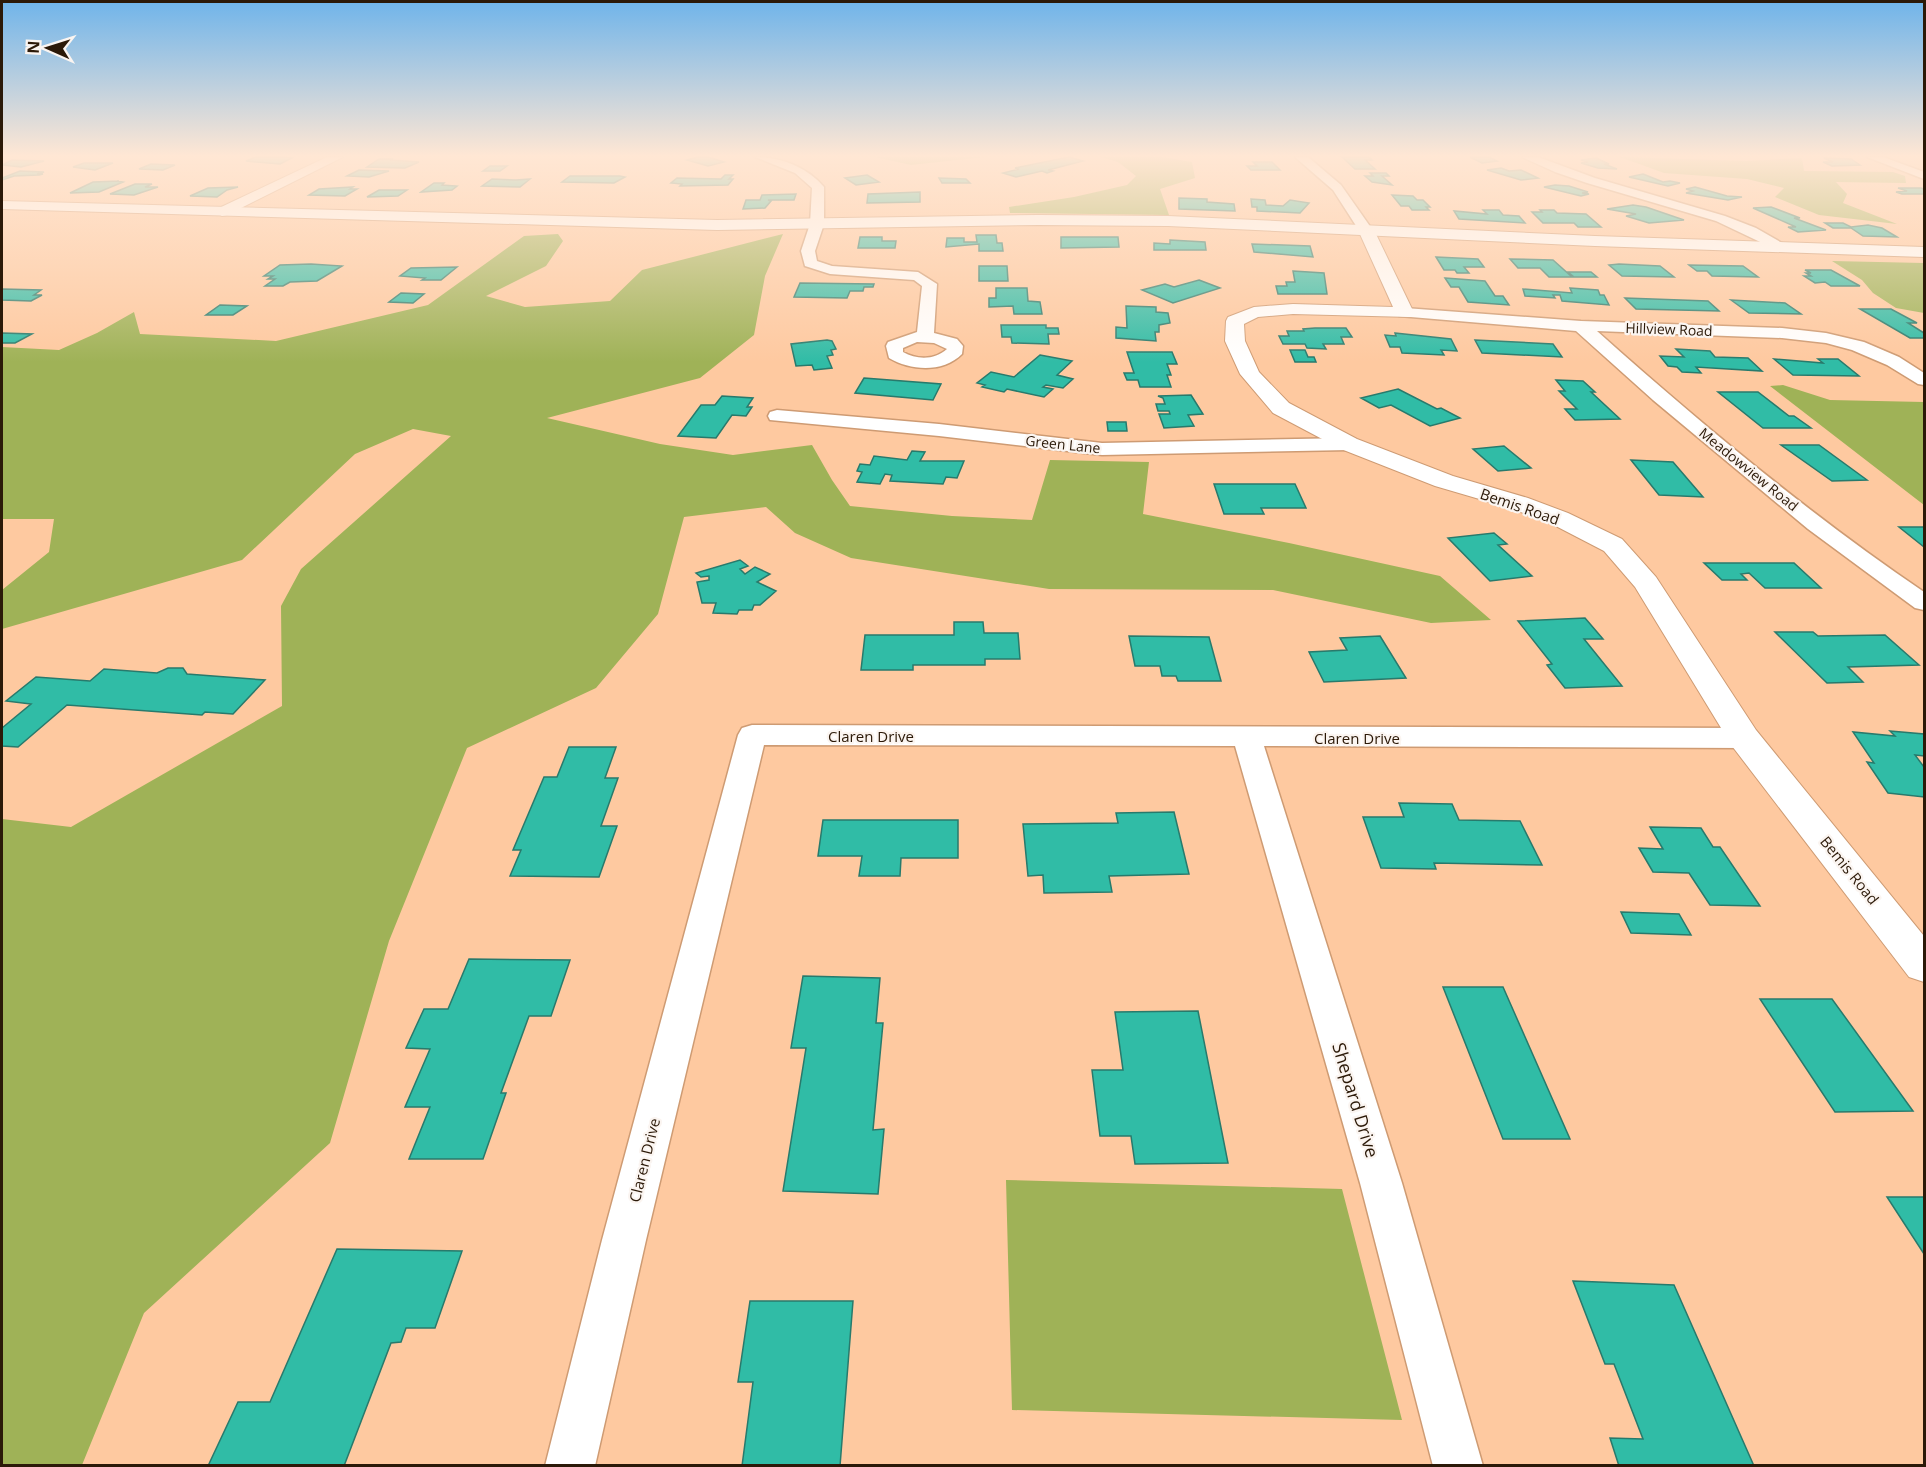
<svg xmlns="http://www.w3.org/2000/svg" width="1926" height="1467" font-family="'Open Sans',sans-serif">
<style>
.forest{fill:#9fb257}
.building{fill:#30bca6;stroke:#287a6c;stroke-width:1.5}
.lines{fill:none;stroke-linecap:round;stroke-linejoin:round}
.minor-casing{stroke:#ce9b73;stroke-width:3}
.tertiary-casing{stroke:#ce9b73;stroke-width:2}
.primary-casing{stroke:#ce9b73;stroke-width:2}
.minor{fill:#fff;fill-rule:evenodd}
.tertiary{fill:#fff;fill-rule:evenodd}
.primary{fill:#fff;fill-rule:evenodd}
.labels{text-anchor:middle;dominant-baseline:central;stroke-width:4.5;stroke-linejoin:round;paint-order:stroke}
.far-street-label{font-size:14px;fill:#2b1908;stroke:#fbf5f1}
.street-label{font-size:15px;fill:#2b1908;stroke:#fbf5f1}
.near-street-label{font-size:18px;fill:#2b1908;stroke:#fbf5f1}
</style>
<rect width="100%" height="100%" fill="#fec9a0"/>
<path class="forest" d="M 875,157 L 984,157 L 911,165 Z
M 1101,157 L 1162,157 L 1192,162 L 1195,178 L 1160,189 L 1169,215 L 1010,213 L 1009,207 L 1074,197 L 1127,185 L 1136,176 L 1118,162 Z
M 1620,157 L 1747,161 L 1802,158 L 1804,171 L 1893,172 L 1905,176 L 1906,183 L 1836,182 L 1847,194 L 1843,203 L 1897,224 L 1819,215 L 1775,197 L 1784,188 L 1747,179 L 1664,173 Z
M 558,234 L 563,241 L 546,266 L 486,296 L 525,307 L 610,301 L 642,270 L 783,234 L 765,276 L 754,335 L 700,378 L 547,418 L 660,444 L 733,455 L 812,445 L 832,480 L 850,506 L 952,516 L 1032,520 L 1050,460 L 1149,462 L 1143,514 L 1289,543 L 1440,576 L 1491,620 L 1431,623 L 1273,590 L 1049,589 L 851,558 L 795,533 L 766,507 L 684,517 L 658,614 L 596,688 L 467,748 L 389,941 L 330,1143 L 144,1313 L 82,1465 L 2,1465 L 2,819 L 71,827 L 282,706 L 281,606 L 301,569 L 451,436 L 413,429 L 355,454 L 242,560 L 2,629 L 2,590 L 49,552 L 54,519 L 2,519 L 2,347 L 59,350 L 97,333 L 134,312 L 140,334 L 276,341 L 428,305 L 524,236 Z
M 1832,261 L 1924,263 L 1924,313 L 1896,308 L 1873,293 L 1862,280 Z
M 1783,385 L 1830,400 L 1924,402 L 1924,505 L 1770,386 Z
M 1006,1180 L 1342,1189 L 1402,1420 L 1012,1410 Z"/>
<path class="building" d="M 256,157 L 283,157 L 292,158 L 280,164 L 246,161 Z
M 698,157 L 708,157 L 724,162 L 708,166 L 687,160 Z
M 1069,157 L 1083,161 L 1048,170 L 1053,171 L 1047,173 L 1042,171 L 1016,177 L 1003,173 L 1019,169 L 1015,168 Z
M 1342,157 L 1369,157 L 1372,160 L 1365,160 L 1375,169 L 1355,169 Z
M 1470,157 L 1489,157 L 1497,161 L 1482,163 Z
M 1596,158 L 1609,164 L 1604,164 L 1617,169 L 1598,168 L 1581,163 L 1588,162 L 1581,160 Z
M 1824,158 L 1851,159 L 1860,165 L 1832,166 L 1823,162 L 1833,162 Z
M 379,159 L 392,159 L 391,160 L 419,162 L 405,168 L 367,167 Z
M 12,160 L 44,161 L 21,167 L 2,165 Z
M 1253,162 L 1272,162 L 1280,170 L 1251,170 L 1247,166 L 1257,166 Z
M 84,163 L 113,163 L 95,170 L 73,167 Z
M 151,164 L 175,165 L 163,170 L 139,169 Z
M 490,166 L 507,166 L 500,171 L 483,171 Z
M 1501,168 L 1509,171 L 1521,170 L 1538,178 L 1521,180 L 1487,170 Z
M 359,170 L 389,171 L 369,177 L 347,176 Z
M 20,171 L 44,172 L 37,174 L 43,174 L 39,175 L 14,176 L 2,180 L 2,178 Z
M 1370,173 L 1386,173 L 1389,176 L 1382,176 L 1392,185 L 1372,182 L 1365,176 L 1373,176 Z
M 1643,174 L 1663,182 L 1670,181 L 1680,183 L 1668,186 L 1629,177 Z
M 725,175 L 733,175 L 729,179 L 733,179 L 728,185 L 680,186 L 682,184 L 671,183 L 677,178 L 721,179 Z
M 867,175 L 879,182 L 856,185 L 845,178 Z
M 570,176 L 620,176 L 625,177 L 614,183 L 562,182 Z
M 939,178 L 966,179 L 970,183 L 942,183 Z
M 492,179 L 516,180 L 530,179 L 520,187 L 482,186 Z
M 117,181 L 123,182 L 99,192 L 70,193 L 93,182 L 119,181 Z
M 434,183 L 444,183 L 442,185 L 457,186 L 452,190 L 421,192 Z
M 135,184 L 152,184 L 145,187 L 158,187 L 134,195 L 110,194 Z
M 1555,185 L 1569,186 L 1588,192 L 1582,193 L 1589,194 L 1581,196 L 1544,187 Z
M 238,187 L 227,190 L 217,197 L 190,196 L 208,188 Z
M 353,187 L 350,189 L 357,189 L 345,196 L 309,195 L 319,189 Z
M 1695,187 L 1727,196 L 1742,197 L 1728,200 L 1686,193 L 1693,191 L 1686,189 Z
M 1898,188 L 1921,188 L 1924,189 L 1924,194 L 1902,194 L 1896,192 L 1907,191 Z
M 379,190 L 407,190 L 398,196 L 367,197 Z
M 920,192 L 920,202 L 867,203 L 868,194 Z
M 796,194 L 794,200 L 768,200 L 771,201 L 765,208 L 743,209 L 746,200 L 760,200 L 762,195 Z
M 1392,195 L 1413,196 L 1417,200 L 1423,200 L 1430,207 L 1426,207 L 1429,210 L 1412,210 L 1409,206 L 1401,206 Z
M 1179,198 L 1207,199 L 1207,202 L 1234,204 L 1235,211 L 1179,209 Z
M 1251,199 L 1265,200 L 1266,205 L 1283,206 L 1290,200 L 1309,203 L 1300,213 L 1257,211 L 1257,207 L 1252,207 Z
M 1633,205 L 1646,207 L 1684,220 L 1649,223 L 1626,216 L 1636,214 L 1607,209 Z
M 1771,207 L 1800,218 L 1794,218 L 1826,230 L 1798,232 L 1788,227 L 1796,227 L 1753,208 Z
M 1483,210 L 1499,210 L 1503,215 L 1519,216 L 1525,223 L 1459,219 L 1454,211 L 1487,214 Z
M 1540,210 L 1554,210 L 1557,213 L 1586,214 L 1601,227 L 1578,227 L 1574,223 L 1543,223 L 1532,212 L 1542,212 Z
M 1825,223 L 1843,223 L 1851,227 L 1868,225 L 1882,228 L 1897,237 L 1863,236 L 1851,228 L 1833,228 Z
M 976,235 L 996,235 L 997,243 L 1002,243 L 1003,251 L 979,251 L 979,244 L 946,247 L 947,238 L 964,238 L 964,242 L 977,242 Z
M 860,237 L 882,237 L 882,241 L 896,241 L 895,248 L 858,248 Z
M 1061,237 L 1118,237 L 1119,247 L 1061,248 Z
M 1170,240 L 1205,242 L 1206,250 L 1154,250 L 1154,243 L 1170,244 Z
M 1252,244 L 1310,246 L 1313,257 L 1254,252 Z
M 1436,257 L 1478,259 L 1484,267 L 1464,267 L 1469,273 L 1457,273 L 1455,270 L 1444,270 Z
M 1510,259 L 1553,260 L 1572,277 L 1549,277 L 1540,268 L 1518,268 Z
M 311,264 L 342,266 L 317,281 L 290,282 L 283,286 L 265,286 L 275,279 L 268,279 L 273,276 L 264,276 L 280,265 Z
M 1619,264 L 1660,266 L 1674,277 L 1622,276 L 1609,265 Z
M 1689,265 L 1743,266 L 1758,277 L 1712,276 L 1707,271 L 1697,271 Z
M 979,266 L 1007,266 L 1008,281 L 979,281 Z
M 457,267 L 441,280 L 422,280 L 425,278 L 400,276 L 411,268 Z
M 1805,270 L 1831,270 L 1860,286 L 1831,286 L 1825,282 L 1815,283 L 1804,276 L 1811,276 L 1806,273 L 1811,273 Z
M 1293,271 L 1324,273 L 1327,294 L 1278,294 L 1276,286 L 1287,286 L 1286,282 L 1295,282 Z
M 1568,272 L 1591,272 L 1597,277 L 1574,277 Z
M 1445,278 L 1485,281 L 1495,296 L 1503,296 L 1509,305 L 1468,302 L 1459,287 L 1451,287 Z
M 1199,280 L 1220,288 L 1173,303 L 1142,290 L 1165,284 L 1174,287 Z
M 800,283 L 874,284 L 873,287 L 864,287 L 863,291 L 850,291 L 847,298 L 794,297 Z
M 996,288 L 1027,288 L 1028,301 L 1040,302 L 1042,314 L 1014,314 L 1013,306 L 989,307 L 989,298 L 996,298 Z
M 1570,288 L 1598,290 L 1600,295 L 1604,295 L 1609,305 L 1562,301 L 1560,295 L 1553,295 L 1555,298 L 1525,296 L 1523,289 L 1572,293 Z
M 2,289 L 41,290 L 34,295 L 42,295 L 31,301 L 2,300 Z
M 401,293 L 424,294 L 413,303 L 389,302 Z
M 1625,298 L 1708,301 L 1719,311 L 1636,309 Z
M 1731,300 L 1785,303 L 1801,314 L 1749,313 Z
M 220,305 L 247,306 L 233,315 L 206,315 Z
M 1126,306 L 1156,307 L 1156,312 L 1168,313 L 1170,323 L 1159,325 L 1159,332 L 1155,332 L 1156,341 L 1116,338 L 1116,327 L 1127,328 Z
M 1860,309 L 1891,309 L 1917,323 L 1908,323 L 1924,333 L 1924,338 L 1910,338 Z
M 1001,325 L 1046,325 L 1046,328 L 1058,328 L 1059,334 L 1048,334 L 1049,344 L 1012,343 L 1011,337 L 1002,337 Z
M 1315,328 L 1346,328 L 1352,337 L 1341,337 L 1344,344 L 1323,344 L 1326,349 L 1307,348 L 1305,344 L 1283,344 L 1279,336 L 1289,336 L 1287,331 L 1304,331 L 1303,329 Z
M 2,333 L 32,334 L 15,343 L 2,343 Z
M 1395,333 L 1451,339 L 1457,351 L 1441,350 L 1444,355 L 1402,353 L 1400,347 L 1390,347 L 1385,335 L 1396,336 Z
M 827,340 L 832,341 L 836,349 L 831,350 L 833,355 L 827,356 L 832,368 L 814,370 L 812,365 L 796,366 L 791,344 Z
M 1475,340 L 1553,344 L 1562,357 L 1482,353 Z
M 1676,349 L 1710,351 L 1715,357 L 1748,358 L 1762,371 L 1696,367 L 1701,373 L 1682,372 L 1677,367 L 1668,366 L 1660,356 L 1684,357 Z
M 1290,350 L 1305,350 L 1308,357 L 1314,357 L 1316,362 L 1295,362 Z
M 1127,352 L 1172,352 L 1177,364 L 1167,364 L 1171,375 L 1167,375 L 1171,387 L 1140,387 L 1138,380 L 1127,380 L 1124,373 L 1134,373 Z
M 1040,355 L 1072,361 L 1057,375 L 1073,379 L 1063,388 L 1046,385 L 1043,387 L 1053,389 L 1044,397 L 1007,389 L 1004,392 L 982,387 L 985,385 L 977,383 L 991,372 L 1014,377 Z
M 1774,359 L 1823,363 L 1818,359 L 1838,359 L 1859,376 L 1793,375 Z
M 864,378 L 941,384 L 933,400 L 855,393 Z
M 1556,380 L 1583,381 L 1595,392 L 1591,392 L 1620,419 L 1575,420 L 1565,409 L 1577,409 L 1559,391 L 1565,391 Z
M 1398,389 L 1437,409 L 1441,408 L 1460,418 L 1430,426 L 1391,405 L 1379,408 L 1361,398 Z
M 1718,392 L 1758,392 L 1789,416 L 1794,416 L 1811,428 L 1763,428 Z
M 1191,395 L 1203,414 L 1188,415 L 1194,426 L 1164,428 L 1159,414 L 1170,414 L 1169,411 L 1158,411 L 1156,404 L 1165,404 L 1163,398 L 1158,396 Z
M 722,396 L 753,398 L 747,407 L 752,407 L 746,416 L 732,415 L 716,438 L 678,436 L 701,405 L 715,405 Z
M 1107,422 L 1126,422 L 1127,431 L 1108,431 Z
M 1781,445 L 1819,445 L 1867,480 L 1832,481 Z
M 1504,446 L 1531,468 L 1498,471 L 1473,449 Z
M 912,451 L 925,452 L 920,461 L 964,461 L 957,478 L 946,477 L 943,484 L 890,481 L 892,475 L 885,474 L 880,484 L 857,482 L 862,472 L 857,471 L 860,464 L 870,465 L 874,456 L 907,460 Z
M 1631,460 L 1673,462 L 1703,497 L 1659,495 Z
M 1214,484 L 1295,484 L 1306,508 L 1261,508 L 1264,514 L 1224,514 Z
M 1899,527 L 1924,527 L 1924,547 Z
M 1494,533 L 1507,544 L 1498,545 L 1532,576 L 1490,581 L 1448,538 Z
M 740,560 L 748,566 L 740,569 L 745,574 L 755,567 L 770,574 L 757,582 L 776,591 L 760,605 L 754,605 L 752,610 L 739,610 L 737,614 L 713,613 L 716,603 L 702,603 L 697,582 L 709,580 L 709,576 L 701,577 L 696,573 Z
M 1704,563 L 1794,563 L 1821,588 L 1765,588 L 1749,573 L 1741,574 L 1747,580 L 1722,580 Z
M 1585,618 L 1603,639 L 1584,639 L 1622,686 L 1565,688 L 1547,665 L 1552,664 L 1518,621 Z
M 954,622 L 983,622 L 984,633 L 1018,633 L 1020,659 L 985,659 L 985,665 L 913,665 L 913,670 L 861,670 L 865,635 L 954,635 Z
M 1775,632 L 1813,632 L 1818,636 L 1885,635 L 1919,665 L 1848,667 L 1863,682 L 1827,683 Z
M 1129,636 L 1209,637 L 1221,681 L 1178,681 L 1176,676 L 1162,676 L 1160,666 L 1135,666 Z
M 1380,636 L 1406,678 L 1324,682 L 1309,652 L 1347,650 L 1340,638 Z
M 168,668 L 183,668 L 187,674 L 265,680 L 233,714 L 205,712 L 202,715 L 67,705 L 18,747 L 2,746 L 2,728 L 31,704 L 6,701 L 36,677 L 90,681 L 104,669 L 157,673 Z
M 1890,731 L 1924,734 L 1924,756 L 1915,755 L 1924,767 L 1924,797 L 1888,793 L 1867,762 L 1874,763 L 1853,732 L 1895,736 Z
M 569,747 L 616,747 L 605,778 L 618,778 L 601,826 L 617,826 L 599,877 L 510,876 L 521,850 L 513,850 L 544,777 L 557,777 Z
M 1399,803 L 1452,804 L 1459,820 L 1520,821 L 1542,865 L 1434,863 L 1436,869 L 1381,868 L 1363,817 L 1404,817 Z
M 1174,812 L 1189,874 L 1109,876 L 1112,892 L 1044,893 L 1043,875 L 1028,876 L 1023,824 L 1118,823 L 1116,813 Z
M 823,820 L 958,820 L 958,858 L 901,858 L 900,876 L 859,876 L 862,856 L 818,856 Z
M 1650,827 L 1701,828 L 1713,847 L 1720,847 L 1760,906 L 1710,905 L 1689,873 L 1653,872 L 1639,848 L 1663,849 Z
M 1621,912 L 1679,914 L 1691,935 L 1631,933 Z
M 469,959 L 570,960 L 551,1016 L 529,1016 L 501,1093 L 506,1093 L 483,1159 L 409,1159 L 430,1107 L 405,1107 L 430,1049 L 406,1048 L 424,1009 L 448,1009 Z
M 803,976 L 880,978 L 876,1023 L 883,1023 L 873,1130 L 884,1129 L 878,1194 L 783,1191 L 806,1048 L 791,1048 Z
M 1443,987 L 1503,987 L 1570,1139 L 1503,1139 Z
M 1760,999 L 1832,999 L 1913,1111 L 1835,1112 Z
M 1198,1011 L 1228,1163 L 1135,1164 L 1131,1136 L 1100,1136 L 1092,1070 L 1123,1070 L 1115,1012 Z
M 1887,1197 L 1924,1197 L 1924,1254 Z
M 337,1249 L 462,1251 L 435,1328 L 406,1328 L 401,1342 L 391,1343 L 344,1466 L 208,1466 L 238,1402 L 270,1402 Z
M 1573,1281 L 1674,1285 L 1754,1466 L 1619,1466 L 1610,1438 L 1643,1439 L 1614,1364 L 1605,1364 Z
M 750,1301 L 853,1301 L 840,1466 L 742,1466 L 753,1382 L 738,1382 Z"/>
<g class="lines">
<g class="minor-casing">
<path id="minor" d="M 755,157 C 781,157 807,167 824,187 L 824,224 L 815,251 L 817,261 L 832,266 L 918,272 L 937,284 L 934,333 L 957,339 L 963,346 L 962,354 C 943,373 911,371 889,358 L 886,346 L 888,342 L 917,332 L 922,286 L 914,280 L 830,274 L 805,266 L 801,251 L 810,224 L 812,188 L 795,173 ZM 917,342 L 934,343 L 947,349 C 935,360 917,360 903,352 L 903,348 Z
M 1295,157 L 1308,157 L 1341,185 L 1374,232 L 1372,235 L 1362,235 L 1333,190 Z
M 1522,157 L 1538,157 L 1595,178 L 1725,216 L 1756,228 L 1789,247 L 1782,251 L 1777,250 L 1716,221 L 1587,183 L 1555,172 Z
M 1867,157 L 1883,157 L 1924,172 L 1924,179 Z
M 1405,308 L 1581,321 L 1782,328 L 1826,333 L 1864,342 L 1899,357 L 1924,373 L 1924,385 L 1918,384 L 1887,365 L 1852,350 L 1826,343 L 1782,338 L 1597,331 C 1701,424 1809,514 1924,592 L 1924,610 L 1915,608 L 1808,529 L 1653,400 L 1576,331 L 1399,316 L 1397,313 L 1399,310 Z
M 777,410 L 939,424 L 1102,443 L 1349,438 L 1356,440 L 1359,444 L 1356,448 L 1349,450 L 1102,455 L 939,436 L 770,420 L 768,416 L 770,412 Z
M 752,725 L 1744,728 L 1754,731 L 1758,738 L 1754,745 L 1744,748 L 1264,746 L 1402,1183 L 1483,1466 L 1433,1466 L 1360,1183 L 1235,746 L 764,745 L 646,1240 L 595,1466 L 545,1466 L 602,1240 L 738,735 L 742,728 Z"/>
</g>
<g class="tertiary-casing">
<path id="tertiary" d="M 327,157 L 343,157 L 227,215 L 222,216 L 215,212 L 217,209 Z
M 1367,227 L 1375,232 L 1414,313 L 1411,317 L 1293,314 L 1258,317 L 1244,324 L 1245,341 L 1259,372 L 1289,403 L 1357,439 L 1453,476 L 1528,498 L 1568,513 L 1622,539 L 1656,577 L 1756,730 L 1924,936 L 1924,982 L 1909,977 L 1732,746 L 1635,587 L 1604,551 L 1550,523 L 1510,508 L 1435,486 L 1341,449 L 1273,413 L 1240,374 L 1225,341 L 1226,321 L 1228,317 L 1254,307 L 1293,304 L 1393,307 L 1359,232 Z"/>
</g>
<g class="primary-casing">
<path id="primary" d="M 2,201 L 717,220 L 1038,215 L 1168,216 L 1595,236 L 1924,247 L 1924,257 L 1595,246 L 1168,226 L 1038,225 L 717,230 L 2,209 Z"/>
</g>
<use href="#minor" class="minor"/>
<use href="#tertiary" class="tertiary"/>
<use href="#primary" class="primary"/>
</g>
<linearGradient id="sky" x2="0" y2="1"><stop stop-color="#6fb4ea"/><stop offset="0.43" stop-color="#ffe7d4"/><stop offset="1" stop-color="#ffe7d4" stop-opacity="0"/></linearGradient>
<rect width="1926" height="362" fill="url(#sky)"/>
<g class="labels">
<g class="far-street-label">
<text transform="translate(1669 329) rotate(2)">Hillview Road</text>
<text transform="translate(1063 444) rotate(6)">Green Lane</text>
<text transform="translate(1749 469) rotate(39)">Meadowview Road</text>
</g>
<g class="street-label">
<text transform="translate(1520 506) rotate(19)">Bemis Road</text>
<text x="871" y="736">Claren Drive</text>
<text x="1357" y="738">Claren Drive</text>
<text transform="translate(1850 870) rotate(51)">Bemis Road</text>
<text transform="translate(644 1160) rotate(-76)">Claren Drive</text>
</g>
<g class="near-street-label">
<text transform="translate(1356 1100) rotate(73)">Shepard Drive</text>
</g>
</g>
<rect width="1926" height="1467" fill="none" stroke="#2b1908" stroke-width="6"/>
<g transform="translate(48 48) rotate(273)" stroke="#fbf5f1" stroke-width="4.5" paint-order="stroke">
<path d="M0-4.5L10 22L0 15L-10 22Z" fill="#2b1908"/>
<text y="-9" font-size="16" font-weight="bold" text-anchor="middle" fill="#2b1908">N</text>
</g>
</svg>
